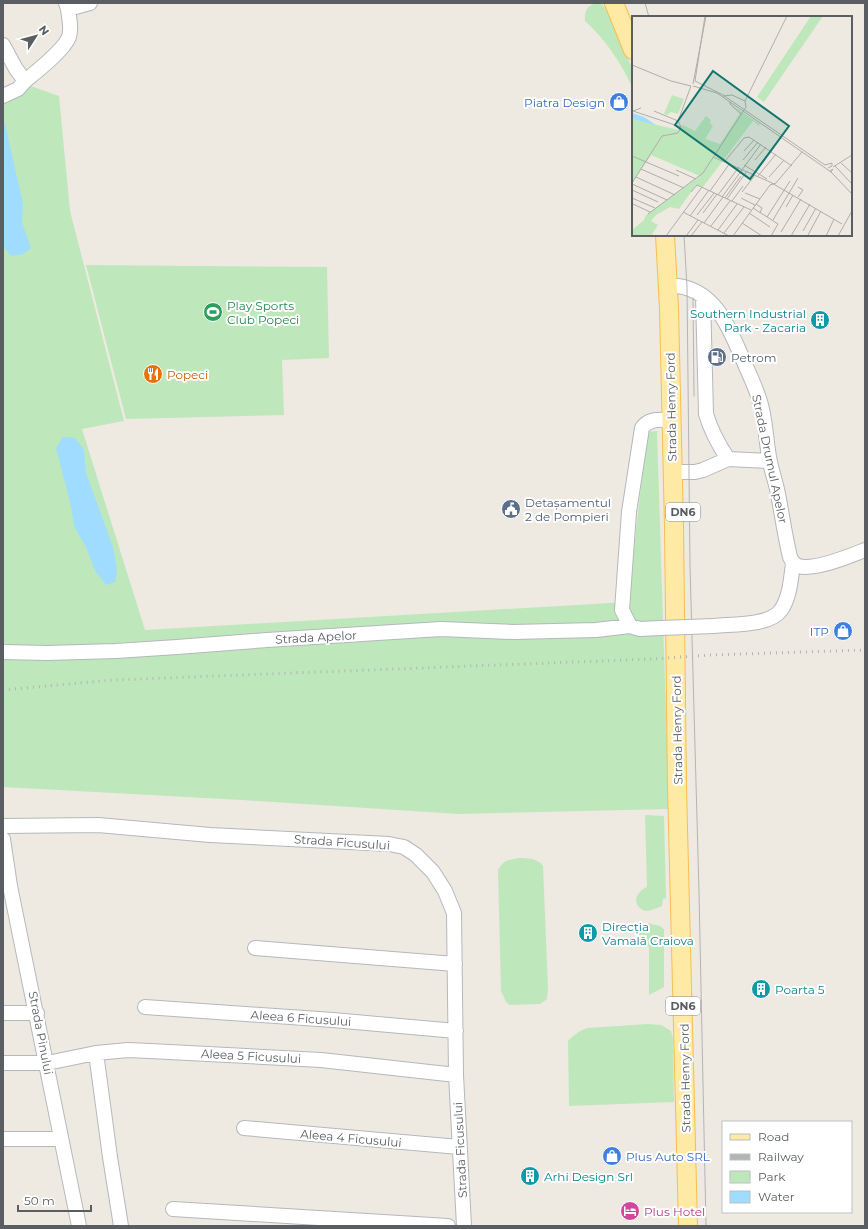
<svg xmlns="http://www.w3.org/2000/svg" width="868" height="1229" font-family="Montserrat,sans-serif">
<style>
.green{fill:#bfe7bc}
.water{fill:#a0dcff}
.lines{fill:none;stroke-linecap:round;stroke-linejoin:round}
.minor-casing{stroke:#b4b8bd;stroke-width:16}
.major-casing{stroke:#f9bd4f;stroke-width:20}
.minor{stroke:#fff;stroke-width:14}
.major{stroke:#ffeaa5;stroke-width:18}
.tram{stroke:#b3b4b4;stroke-width:1}
.rail{stroke:#b3b4b4;stroke-width:3;stroke-dasharray:1 5;stroke-linecap:butt}
.minor-bridge-casing{stroke:#b4b8bd;stroke-width:16;stroke-linecap:butt}
.minor-bridge{stroke:#fff;stroke-width:14}
.labels{text-anchor:middle;dominant-baseline:central;stroke-width:4;stroke-linejoin:round;paint-order:stroke}
.shield{fill:#fff;stroke:#8c8e92;stroke-width:1}
.shield-label{font-size:11px;font-weight:bold;fill:#5a5e63}
.shop-label{font-size:12px;fill:#366cbe;stroke:#fff;text-anchor:end}
.leisure-label{font-size:12px;fill:#27864d;stroke:#fff;text-anchor:start}
.culture-label{font-size:12px;fill:#0d838f;stroke:#fff;text-anchor:start}
.service-label{font-size:12px;fill:#4e5e75;stroke:#fff;text-anchor:start}
.food-label{font-size:12px;fill:#c56008;stroke:#fff;text-anchor:start}
.street-label{font-size:12px;fill:#5a5e63;stroke:#fff}
.hotel-label{font-size:12px;fill:#b23c85;stroke:#fff;text-anchor:start}
.inset-road{fill:none;stroke:#afaeab;stroke-width:1}
.view{fill:#0f766e;fill-opacity:0.15;stroke:#0f766e;stroke-width:2}
.inset-edge{fill:none;stroke:#5a5e63;stroke-width:2}
</style>
<rect width="100%" height="100%" fill="#eeeae1"/>
<path class="green" d="M 599,3 L 603,5 L 610,16 L 633,70 L 633,89 C 622,64 605,39 585,21 C 584,10 588,4 599,3 Z
M 28,85 L 59,96 L 70,211 L 124,421 L 82,429 L 145,630 L 628,602 L 647,432 L 657,431 L 669,809 L 459,814 L 242,800 L 3,787 L 3,89 Z
M 86,265 L 327,267 L 329,358 L 282,360 L 284,415 L 126,419 Z
M 645,815 L 664,816 L 666,898 L 663,899 L 662,906 C 657,908 651,911 646,911 C 637,909 633,900 639,893 C 641,890 644,888 647,887 Z
M 519,858 C 527,858 538,858 543,866 L 548,988 L 547,999 L 540,1004 L 510,1005 L 506,1002 L 501,991 L 498,870 C 504,860 508,860 519,858 Z
M 648,923 L 660,926 L 664,929 L 664,987 L 649,995 L 649,947 C 646,945 640,942 638,939 C 635,931 643,926 648,923 Z
M 648,1024 L 661,1025 L 671,1031 L 673,1038 L 674,1102 L 569,1106 L 568,1041 C 574,1035 579,1031 587,1028 Z"/>
<path class="water" d="M 3,122 L 5,124 L 23,204 L 22,223 L 31,248 L 23,254 L 11,256 L 3,246 Z
M 63,437 L 75,438 L 84,450 L 86,473 L 113,547 L 117,570 L 115,582 L 106,585 L 95,571 L 86,547 L 74,526 L 71,506 L 56,448 Z"/>
<g class="lines">
<g class="minor-casing">
<path id="minor" d="M 66,3 L 68,9 L 90,3
M 3,45 L 16,69 L 25,81 C 37,71 64,50 69,37 C 72,28 69,18 68,9
M 3,96 L 18,89 L 25,81
M 678,286 C 717,292 730,330 744,362 C 750,376 757,390 761,405 C 766,423 766,443 770,462 C 772,472 776,483 778,494 C 782,515 785,536 790,557 C 792,561 793,564 798,566 C 814,571 850,556 865,550
M 703,296 L 706,414 C 711,431 718,444 728,459
M 682,472 L 695,472 L 703,470 L 728,459 L 770,461
M 630,626 L 622,610 L 629,512 L 642,428 C 649,418 660,420 671,420
M 714,626 C 732,624 770,626 781,610 C 790,597 791,578 793,563
M 3,652 L 47,653 L 116,651 L 177,647 L 267,640 L 441,629 L 513,632 L 596,630 L 630,626 L 640,629 L 661,628
M 3,826 L 98,825 L 210,835 L 389,844 L 404,847 L 416,855 L 433,872 L 445,891 L 454,913 L 456,1075 L 464,1226
M 3,839 L 10,886 L 79,1226
M 255,948 L 455,964
M 145,1007 L 333,1020 L 456,1031
M 3,1013 L 37,1013
M 96,1053 L 110,1157 L 121,1226
M 3,1063 L 47,1063 L 96,1053 L 128,1050 L 150,1051 L 321,1060 L 456,1075
M 244,1128 L 459,1147
M 3,1139 L 61,1139
M 173,1209 L 448,1226"/>
</g>
<g class="major-casing">
<path id="major" d="M 614,3 L 633,50
M 665,235 L 669,308 L 674,527 L 677,787 L 688,1226"/>
</g>
<use href="#minor" class="minor"/>
<use href="#major" class="major"/>
<path class="tram" d="M 645,3 L 649,17
M 684,235 L 687,287 L 690,565 L 699,892 L 706,1226
M 693,298 L 694,396"/>
<path class="rail" d="M 3,690 L 113,680 L 652,659 L 711,655 L 865,650"/>
<g class="minor-bridge-casing">
<path id="minor-bridge" d="M 661,628 L 714,626"/>
</g>
<use href="#minor-bridge" class="minor-bridge"/>
</g>
<defs>
<g id="shop-disc" transform="scale(1)"><circle r="9.5" fill="#3f7fe0" stroke="#fff"/><path d="M-5-2.5h2.3a2.7 3.5 0 0 1 5.4 0H5L5.5 6h-11ZM-1.5-2.5h3a1.5 2.3 0 0 0-3 0Z" fill="#fff"/></g>
<g id="stadium-disc" transform="scale(1)"><circle r="9.5" fill="#2e9e5b" stroke="#fff"/><path d="M0-5a6.5 5 0 1 0 0 10a6.5 5 0 1 0 0-10ZM-3.5-1.8h7v3.6h-7Z" fill="#fff"/></g>
<g id="building-disc" transform="scale(1)"><circle r="9.5" fill="#0f9aa8" stroke="#fff"/><path d="M-4-6H4V6H1V3H-1V6H-4ZM-2.5-4.3h1.7v1.8h-1.7ZM.8-4.3h1.7v1.8H.8ZM-2.5-1h1.7V.8h-1.7ZM.8-1h1.7V.8H.8Z" fill="#fff"/></g>
<g id="fuel-disc" transform="scale(1)"><circle r="9.5" fill="#5c6f8a" stroke="#fff"/><path d="M-5.5-6h7V0h2V4h1.3V-2.5L3-4.5l.8-.8L6-3V5H2.5V1h-1V6h-7ZM-4.2-4.7v3.2H.2V-4.7Z" fill="#fff"/></g>
<g id="restaurant-disc" transform="scale(1)"><circle r="9.5" fill="#e8710a" stroke="#fff"/><path d="M-5-6h1v4h1v-4h1v4h1v-4h1v5L-1.5 .5V6h-2V.5L-5-1ZM5-6V6H3V1.5H1.5Q1.5-4 5-6Z" fill="#fff"/></g>
<g id="civic-disc" transform="scale(1)"><circle r="9.5" fill="#5c6f8a" stroke="#fff"/><path d="M-.6-6.5H3V-4.5H.6V-3L4-1V1h2V6H-6V1h2V-1L-.6-3ZM-1.2 2.5V6h2.4V2.5Z" fill="#fff"/></g>
<g id="hotel-disc" transform="scale(1)"><circle r="9.5" fill="#d1479c" stroke="#fff"/><path d="M-6-4.5h1.5V1H6V5H4.5V3h-9V5H-6ZM-4 0a1.8 1.8 0 1 1 3.6 0ZM.5 0V-2.5h3Q6-2.5 6 0Z" fill="#fff"/></g>
</defs>
<g fill-rule="evenodd">
<use href="#shop-disc" x="619" y="102"/>
<use href="#stadium-disc" x="213" y="312"/>
<use href="#building-disc" x="820" y="320"/>
<use href="#fuel-disc" x="717" y="357"/>
<use href="#restaurant-disc" x="153" y="374"/>
<use href="#civic-disc" x="511" y="509"/>
<use href="#shop-disc" x="843" y="631"/>
<use href="#building-disc" x="588" y="933"/>
<use href="#building-disc" x="761" y="989"/>
<use href="#shop-disc" x="612" y="1156"/>
<use href="#building-disc" x="530" y="1176"/>
<use href="#hotel-disc" x="630" y="1211"/>
</g>
<g class="labels">
<g class="shield">
<rect x="666" y="503" width="34" height="18" rx="3"/>
<rect x="666" y="997" width="34" height="18" rx="3"/>
</g>
<g class="shield-label">
<text x="683" y="512">DN6</text>
<text x="683" y="1006">DN6</text>
</g>
<g class="shop-label">
<text x="605" y="102">Piatra Design</text>
<text x="829" y="631">ITP</text>
<text x="626" y="1156" text-anchor="start">Plus Auto SRL</text>
</g>
<g class="leisure-label">
<text x="227" y="305">Play Sports<tspan x="227" dy="14">Club Popeci</tspan></text>
</g>
<g class="culture-label">
<text x="806" y="313" text-anchor="end">Southern Industrial<tspan x="806" dy="14">Park - Zacaria</tspan></text>
<text x="602" y="926">Direcția<tspan x="602" dy="14">Vamală Craiova</tspan></text>
<text x="775" y="989">Poarta 5</text>
<text x="544" y="1176">Arhi Design Srl</text>
</g>
<g class="service-label">
<text x="731" y="357">Petrom</text>
<text x="525" y="502">Detașamentul<tspan x="525" dy="14">2 de Pompieri</tspan></text>
</g>
<g class="food-label">
<text x="167" y="374">Popeci</text>
</g>
<g class="street-label">
<text transform="translate(671 407) rotate(-91)">Strada Henry Ford</text>
<text transform="translate(770 459) rotate(78)">Strada Drumul Apelor</text>
<text transform="translate(316 637) rotate(-3)">Strada Apelor</text>
<text transform="translate(677 730) rotate(-91)">Strada Henry Ford</text>
<text transform="translate(342 842) rotate(4)">Strada Ficusului</text>
<text transform="translate(301 1018) rotate(4)">Aleea 6 Ficusului</text>
<text transform="translate(41 1033) rotate(79)">Strada Pinului</text>
<text transform="translate(251 1056) rotate(3)">Aleea 5 Ficusului</text>
<text transform="translate(685 1078) rotate(-91)">Strada Henry Ford</text>
<text transform="translate(351 1138) rotate(5)">Aleea 4 Ficusului</text>
<text transform="translate(460 1150) rotate(-93)">Strada Ficusului</text>
</g>
<g class="hotel-label">
<text x="644" y="1211">Plus Hotel</text>
</g>
</g>
<g transform="translate(632 16)">
<rect width="220" height="220" fill="#eeeae1"/>
<path d="M 179,0 L 191,0 L 132,86 L 125,81 ZM 40,79 L 52,83 L 46,98 L 39,96 L 35,99 L 32,98 ZM 98,88 L 128,108 L 127,110 L 121,105 L 71,171 L 64,169 L 47,193 L 38,191 L 24,199 L 19,205 L 26,209 L 19,220 L 0,220 L 0,214 L 12,204 L 14,199 L 68,160 L 19,139 L 0,167 L 0,103 L 47,114 L 51,109 L 63,115 L 74,100 L 79,104 L 78,107 L 81,110 L 73,123 L 88,128 L 108,97 Z" fill="#bfe7bc"/>
<path d="M 0,97 L 12,101 L 24,109 L 0,103 Z" fill="#a0dcff"/>
<path class="inset-road" d="M 73,0 L 63,65 L 91,79 L 193,149 L 200,147 L 200,150 L 196,152M 0,49 L 39,65 L 59,70M 61,68 L 74,0M 61,70 L 85,77 L 199,156 L 201,153 L 198,155M 91,80 L 100,79 L 113,85M 113,85 L 155,0M 98,86 L 98,88 L 109,98M 9,92 L 1,95 L 49,111 L 46,105M 22,95 L 46,105 L 59,70M 112,135 L 122,124M 0,140 L 47,160M 81,141 L 138,166 L 210,208M 111,144 L 126,126M 123,144 L 134,131M 93,145 L 112,122 L 117,121 L 160,150M 209,147 L 220,157M 112,149 L 135,163M 203,150 L 220,168M 201,151 L 220,139M 125,152 L 139,135M 9,153 L 52,172M 44,154 L 64,163M 199,156 L 220,178M 126,160 L 144,138M 4,161 L 43,179M 137,161 L 152,144M 0,167 L 30,120 L 46,117 L 49,111M 144,167 L 170,136M 0,168 L 35,184M 0,174 L 26,186M 78,175 L 98,147M 59,176 L 65,169 L 119,194M 110,176 L 123,159M 113,177 L 128,183M 86,179 L 107,151M 90,181 L 129,128M 166,181 L 171,174 L 166,171M 0,182 L 23,192M 93,182 L 109,160M 109,182 L 123,189M 95,183 L 115,155M 100,185 L 111,170M 1,188 L 18,196M 124,188 L 130,192 L 128,197M 154,191 L 161,179M 121,192 L 146,208 L 139,220M 51,196 L 97,220M 71,197 L 85,178M 117,197 L 138,211M 16,198 L 71,157 L 114,91 L 113,85M 65,199 L 82,177M 58,200 L 77,174M 135,201 L 158,165M 141,204 L 166,162M 72,207 L 91,181M 110,207 L 130,220M 79,210 L 98,185M 86,214 L 105,188M 171,215 L 184,192M 149,216 L 169,183M 92,217 L 112,191M 176,219 L 189,195M 34,220 L 70,171M 54,220 L 66,204M 59,220 L 70,206M 101,220 L 138,169 L 144,167M 159,220 L 178,188M 194,220 L 202,203M 206,220 L 220,195"/>
<path class="view" d="M 81,55 L 157,110 L 118,163 L 43,109 Z"/>
<rect width="220" height="220" class="inset-edge"/>
</g>
<rect width="868" height="1229" fill="none" stroke="#5a5e63" stroke-width="8"/>
<rect x="722" y="1121" width="130" height="92" fill="#ffffff" stroke="#bdbfc1"/>
<rect x="730" y="1134" width="20" height="6" fill="#ffeaa5" stroke="#bdbfc1"/>
<text x="758" y="1141" font-size="12" fill="#5a5e63">Road</text>
<rect x="730" y="1154" width="20" height="6" fill="#b3b4b4" stroke="#bdbfc1"/>
<text x="758" y="1161" font-size="12" fill="#5a5e63">Railway</text>
<rect x="730" y="1171" width="20" height="12" fill="#bfe7bc" stroke="#bdbfc1"/>
<text x="758" y="1181" font-size="12" fill="#5a5e63">Park</text>
<rect x="730" y="1191" width="20" height="12" fill="#a0dcff" stroke="#bdbfc1"/>
<text x="758" y="1201" font-size="12" fill="#5a5e63">Water</text>
<g transform="translate(36 36) rotate(54)" stroke="#ffffff" stroke-width="3" paint-order="stroke">
<path d="M0-3L7 15L0 10L-7 15Z" fill="#5a5e63"/>
<text y="-6" font-size="11" font-weight="bold" text-anchor="middle" fill="#5a5e63">N</text>
</g>
<path d="M18 1205v6h73v-6" fill="none" stroke="#5a5e63" stroke-width="2"/>
<text x="24" y="1205" font-size="12" fill="#5a5e63" stroke="#ffffff" stroke-width="3" paint-order="stroke">50 m</text>
</svg>
